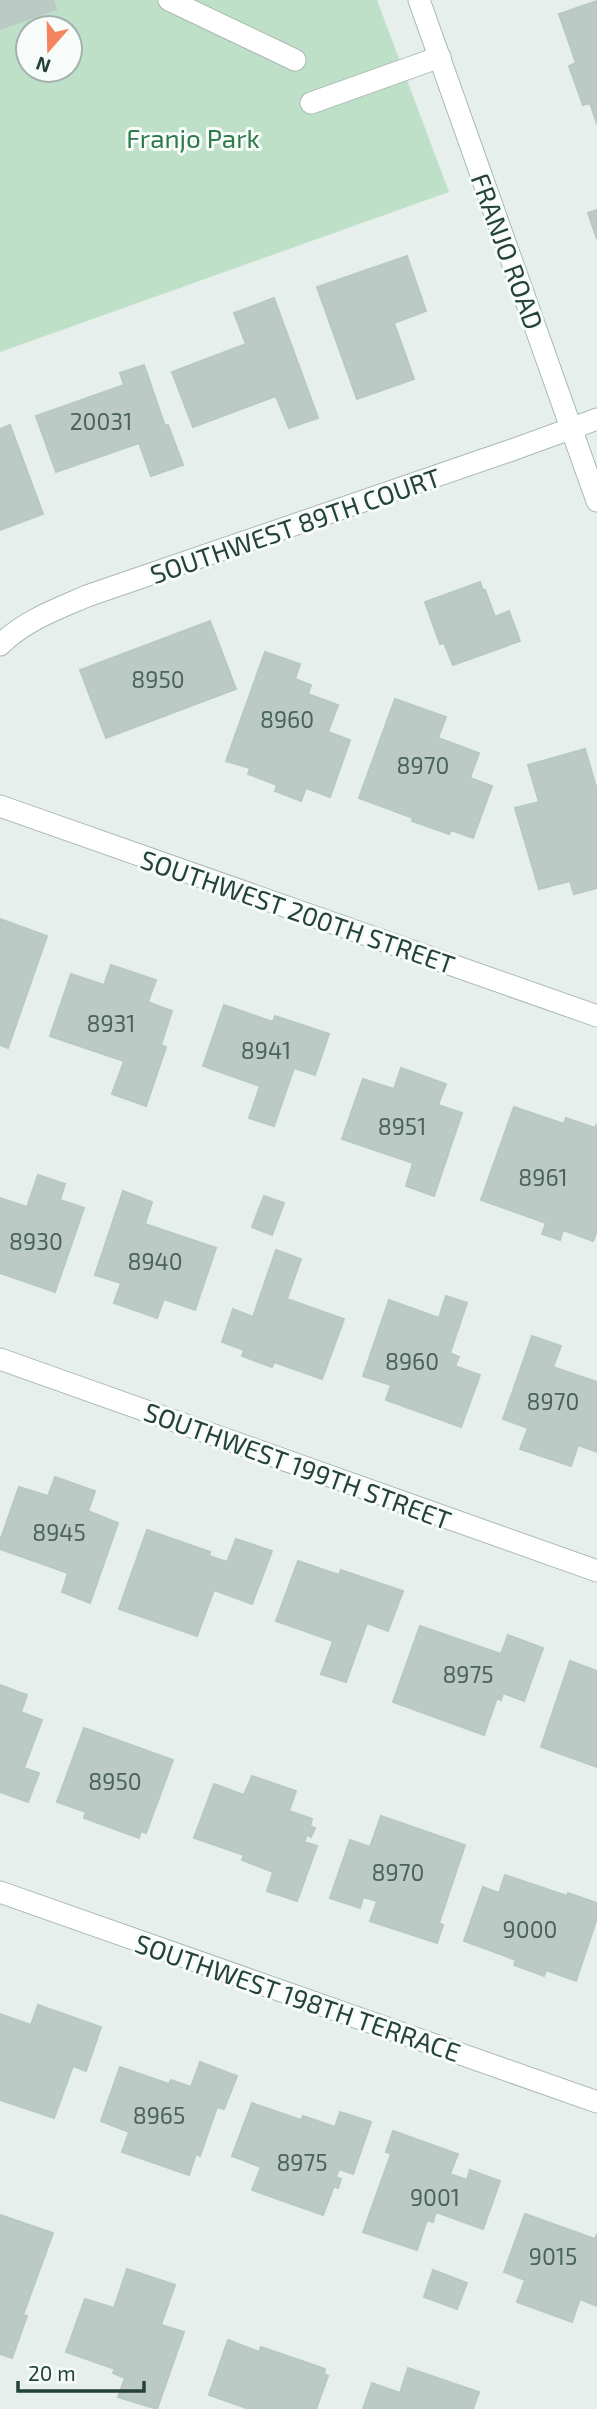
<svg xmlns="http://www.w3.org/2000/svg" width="597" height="2409" font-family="'Exo 2',sans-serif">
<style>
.green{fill:#bfe0c8;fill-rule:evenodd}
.building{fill:#bbcac4;stroke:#b8c9c2;stroke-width:2}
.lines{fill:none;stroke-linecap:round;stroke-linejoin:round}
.lane-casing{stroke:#a8b8b2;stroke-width:23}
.street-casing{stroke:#a8b8b2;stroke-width:23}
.secondary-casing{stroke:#a4bbb3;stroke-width:23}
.lane{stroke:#fff;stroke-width:21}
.street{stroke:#fff;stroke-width:21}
.secondary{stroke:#fff;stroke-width:21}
.labels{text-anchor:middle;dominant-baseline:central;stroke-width:6;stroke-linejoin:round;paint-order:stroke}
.number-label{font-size:23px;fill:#4a645c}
.park-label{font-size:26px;fill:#2d7a4b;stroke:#f7fbf9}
.street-label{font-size:26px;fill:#24423a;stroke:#f7fbf9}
</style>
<rect width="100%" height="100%" fill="#e6efeb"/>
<path class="green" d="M 0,0 L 377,0 L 449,192 L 0,352 ZM 28,28 L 70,28 L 70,70 L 28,70 Z"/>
<path class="building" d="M 0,0 L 53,0 L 56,9 L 0,29 Z
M 597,1 L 597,124 L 590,103 L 583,105 L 569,66 L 576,63 L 559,14 Z
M 597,210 L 597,239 L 588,213 Z
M 407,256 L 426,311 L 394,323 L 414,379 L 357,399 L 317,287 Z
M 274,298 L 318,418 L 289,428 L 276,396 L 193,427 L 172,372 L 246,344 L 234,313 Z
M 144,365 L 165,426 L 168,425 L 183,465 L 151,476 L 139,443 L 56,472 L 36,416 L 124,385 L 120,373 Z
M 10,425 L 43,514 L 0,530 L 0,429 Z
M 480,582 L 483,591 L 485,590 L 495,617 L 509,611 L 520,641 L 453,665 L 444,643 L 440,644 L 425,602 Z
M 210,621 L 236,689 L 106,738 L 80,670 Z
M 265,652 L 300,664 L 295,679 L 311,685 L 308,694 L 338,705 L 328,732 L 350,740 L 330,797 L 306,788 L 301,801 L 275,791 L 277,785 L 248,774 L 250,768 L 226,761 Z
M 395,699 L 446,717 L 438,738 L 479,753 L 470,778 L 492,786 L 473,838 L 451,830 L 449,834 L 412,821 L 413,818 L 359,798 Z
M 585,749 L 597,790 L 597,888 L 574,894 L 570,881 L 539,889 L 515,808 L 539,802 L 528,765 Z
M 0,919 L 47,936 L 8,1048 L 0,1045 Z
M 111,965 L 156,980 L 148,1002 L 172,1011 L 161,1045 L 166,1047 L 146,1106 L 112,1094 L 124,1061 L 50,1036 L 71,974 L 104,985 Z
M 224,1005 L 273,1022 L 275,1016 L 329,1034 L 315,1075 L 294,1068 L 274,1126 L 249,1118 L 260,1086 L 203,1066 Z
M 401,1068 L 446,1084 L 438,1105 L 462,1113 L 434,1196 L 406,1186 L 413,1163 L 342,1139 L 363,1079 L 394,1089 Z
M 514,1107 L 564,1124 L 566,1118 L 595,1128 L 597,1124 L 597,1231 L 593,1241 L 563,1230 L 560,1240 L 542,1234 L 546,1223 L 481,1200 Z
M 38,1175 L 65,1184 L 60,1200 L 84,1208 L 55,1292 L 0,1273 L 0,1198 L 27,1207 Z
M 123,1191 L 152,1202 L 145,1224 L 216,1248 L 195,1310 L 164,1299 L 157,1318 L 114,1303 L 121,1283 L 95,1275 Z
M 264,1196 L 284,1203 L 272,1235 L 252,1227 Z
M 276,1250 L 301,1259 L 287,1299 L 344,1319 L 322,1379 L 274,1362 L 272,1367 L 242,1356 L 244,1350 L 222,1342 L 233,1309 L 253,1317 Z
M 446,1296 L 467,1303 L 450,1353 L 459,1357 L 455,1366 L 480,1375 L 461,1427 L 386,1400 L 391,1385 L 363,1376 L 389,1300 L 439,1318 Z
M 532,1336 L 561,1346 L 553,1367 L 597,1382 L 597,1452 L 578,1445 L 571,1466 L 520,1449 L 528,1428 L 503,1419 Z
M 55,1477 L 95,1491 L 88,1511 L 118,1523 L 90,1603 L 62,1592 L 68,1573 L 0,1549 L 0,1541 L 19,1487 L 48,1496 Z
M 147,1530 L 210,1552 L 209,1556 L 227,1562 L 236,1539 L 272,1551 L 252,1604 L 214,1590 L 197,1636 L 119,1609 Z
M 298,1561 L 339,1575 L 341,1570 L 403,1591 L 388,1631 L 367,1623 L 346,1682 L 321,1674 L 333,1641 L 276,1621 Z
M 420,1626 L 501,1654 L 508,1635 L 543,1648 L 524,1701 L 503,1693 L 501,1700 L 497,1698 L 484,1735 L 393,1702 Z
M 570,1661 L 597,1671 L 597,1767 L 541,1747 Z
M 0,1685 L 27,1695 L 21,1712 L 42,1720 L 24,1768 L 39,1773 L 28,1802 L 0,1792 Z
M 84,1728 L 173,1760 L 146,1833 L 141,1831 L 139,1838 L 84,1818 L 86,1812 L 57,1802 Z
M 252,1776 L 296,1791 L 289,1811 L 312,1819 L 310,1826 L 315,1828 L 311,1837 L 307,1835 L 304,1842 L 317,1846 L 297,1901 L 267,1891 L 273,1872 L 242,1860 L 244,1855 L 194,1838 L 214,1784 L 244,1795 Z
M 381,1816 L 465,1845 L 439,1923 L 443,1925 L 437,1943 L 370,1921 L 377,1901 L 363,1897 L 360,1908 L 330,1898 L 350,1840 L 370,1847 Z
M 505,1875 L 567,1896 L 568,1893 L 597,1903 L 597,1918 L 576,1981 L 546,1970 L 544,1976 L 514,1965 L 516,1960 L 464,1941 L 483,1887 L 499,1893 Z
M 38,2005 L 101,2027 L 86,2071 L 73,2066 L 54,2118 L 0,2100 L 0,2014 L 31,2025 Z
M 200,2062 L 237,2076 L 224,2109 L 217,2107 L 200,2156 L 196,2154 L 189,2175 L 122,2152 L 129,2132 L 101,2121 L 120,2067 L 169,2084 L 171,2080 L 191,2087 Z
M 252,2103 L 301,2120 L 303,2116 L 335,2127 L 340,2112 L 371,2122 L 353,2174 L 339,2169 L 336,2177 L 341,2179 L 338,2188 L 334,2186 L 323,2215 L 252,2190 L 261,2167 L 232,2156 Z
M 393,2131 L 458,2154 L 450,2174 L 467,2180 L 470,2170 L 500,2181 L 483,2229 L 436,2212 L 433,2222 L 427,2220 L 417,2250 L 363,2232 L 391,2154 L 386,2152 Z
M 525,2214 L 595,2239 L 597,2234 L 597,2306 L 580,2299 L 572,2322 L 517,2302 L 525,2280 L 504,2272 Z
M 0,2215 L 53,2233 L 23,2315 L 27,2316 L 12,2358 L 0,2354 Z
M 127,2269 L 175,2285 L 161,2325 L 184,2332 L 157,2409 L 118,2397 L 125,2378 L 113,2373 L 115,2369 L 66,2352 L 85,2299 L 114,2308 Z
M 433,2270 L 467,2283 L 457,2309 L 424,2297 Z
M 228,2340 L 259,2352 L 261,2347 L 325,2369 L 324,2374 L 328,2376 L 316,2409 L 249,2409 L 209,2395 Z
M 408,2368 L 479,2392 L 473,2409 L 363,2409 L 372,2383 L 400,2393 Z"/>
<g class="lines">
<g class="lane-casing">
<path id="lane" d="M 169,0 L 295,60
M 311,103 L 440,57"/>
</g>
<g class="street-casing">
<path id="street" d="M 0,645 C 24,621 57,609 87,596 L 509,451 L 597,419
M 0,806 L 597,1016
M 0,1359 L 597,1571
M 0,1892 L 597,2102"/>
</g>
<g class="secondary-casing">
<path id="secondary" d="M 419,0 L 597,501"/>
</g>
<use href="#lane" class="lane"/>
<use href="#street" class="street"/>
<use href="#secondary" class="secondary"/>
</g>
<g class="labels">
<g class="number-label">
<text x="101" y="421">20031</text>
<text x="158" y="679">8950</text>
<text x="287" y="719">8960</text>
<text x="423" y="765">8970</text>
<text x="111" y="1023">8931</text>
<text x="266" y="1050">8941</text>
<text x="402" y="1126">8951</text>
<text x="543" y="1177">8961</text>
<text x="36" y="1241">8930</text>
<text x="155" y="1261">8940</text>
<text x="412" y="1361">8960</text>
<text x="553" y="1401">8970</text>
<text x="59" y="1532">8945</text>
<text x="468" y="1674">8975</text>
<text x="115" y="1781">8950</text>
<text x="398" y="1872">8970</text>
<text x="530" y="1929">9000</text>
<text x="159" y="2115">8965</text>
<text x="302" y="2162">8975</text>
<text x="435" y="2197">9001</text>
<text x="553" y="2256">9015</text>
</g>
<g class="park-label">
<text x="193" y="137">Franjo Park</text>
</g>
<g class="street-label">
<text transform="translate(508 251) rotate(70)">FRANJO ROAD</text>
<text transform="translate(295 525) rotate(-19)">SOUTHWEST 89TH COURT</text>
<text transform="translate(298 911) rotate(19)">SOUTHWEST 200TH STREET</text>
<text transform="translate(298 1465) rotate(20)">SOUTHWEST 199TH STREET</text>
<text transform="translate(298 1997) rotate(19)">SOUTHWEST 198TH TERRACE</text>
</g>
</g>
<g transform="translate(49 49) rotate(200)"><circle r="33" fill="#f7fbf9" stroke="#a3b1ad" stroke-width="2"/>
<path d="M0-5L12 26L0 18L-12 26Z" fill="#f4845f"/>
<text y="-10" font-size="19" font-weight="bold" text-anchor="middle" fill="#24423a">N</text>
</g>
<path d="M18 2381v10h126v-10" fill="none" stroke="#24423a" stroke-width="3.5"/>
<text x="28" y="2381" font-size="21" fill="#24423a" stroke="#f7fbf9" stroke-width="5" paint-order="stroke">20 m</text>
</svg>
